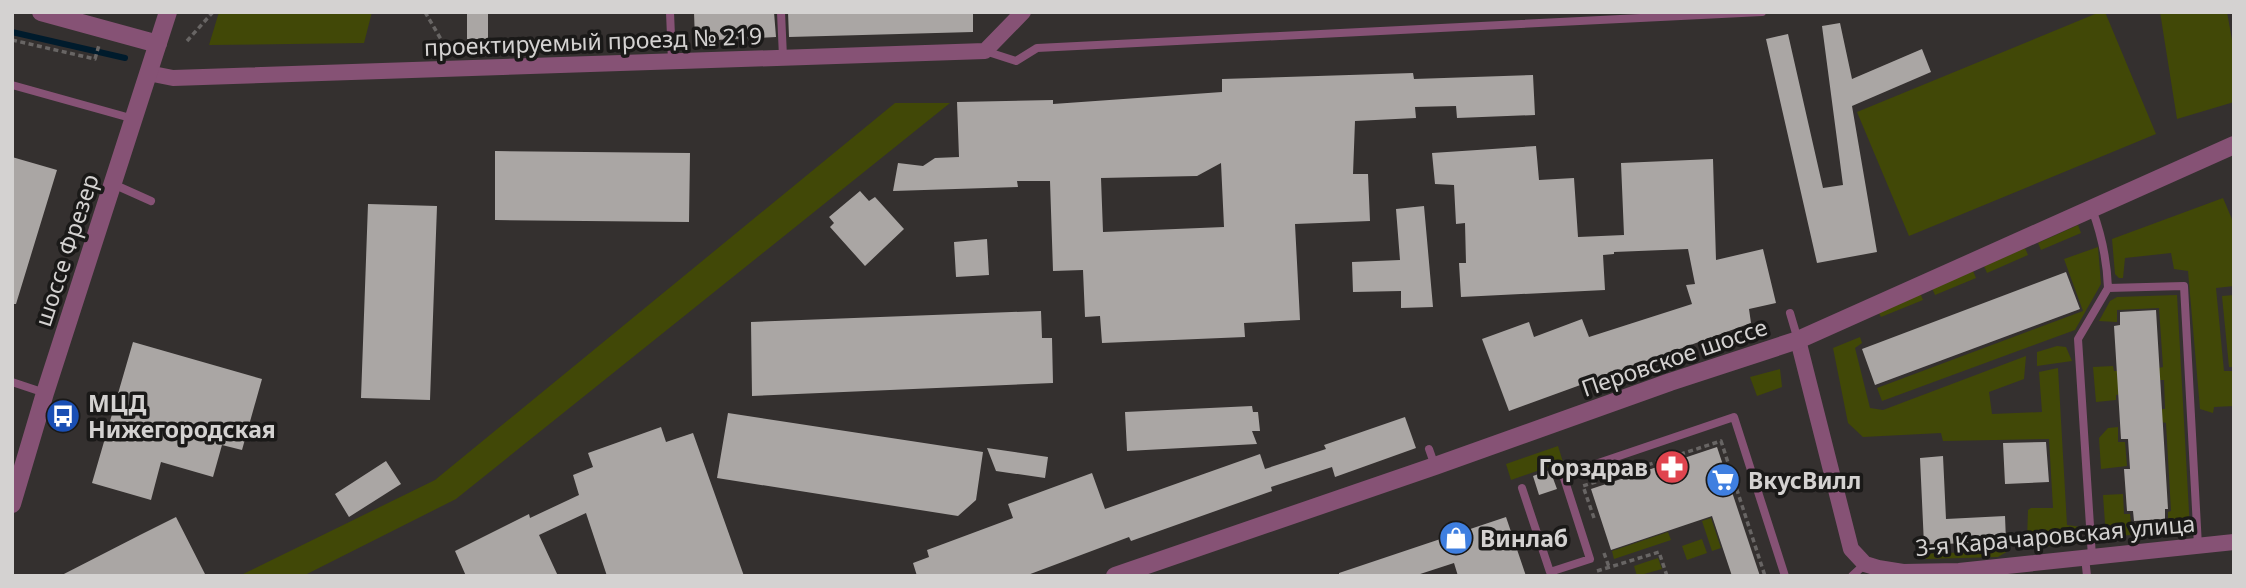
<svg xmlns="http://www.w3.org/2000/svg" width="2246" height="588" font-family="'Noto Sans',sans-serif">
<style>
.green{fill:#414807}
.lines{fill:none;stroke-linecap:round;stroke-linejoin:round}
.stream{stroke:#001b2c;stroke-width:6}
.building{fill:#aaa6a4;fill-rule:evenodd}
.path{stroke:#686564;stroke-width:3.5;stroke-dasharray:5 3.5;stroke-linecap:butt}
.service{stroke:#865275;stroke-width:8}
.minor{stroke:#865275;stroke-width:16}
.tertiary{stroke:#865275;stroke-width:18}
.labels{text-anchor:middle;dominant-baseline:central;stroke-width:7;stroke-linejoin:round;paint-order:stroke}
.street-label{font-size:23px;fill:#d4d2d1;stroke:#1a1918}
.poi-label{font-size:23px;font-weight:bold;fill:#d4d2d1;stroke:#1a1918;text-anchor:start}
</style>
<rect width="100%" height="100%" fill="#34302f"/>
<path class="green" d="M 219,12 L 372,12 L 364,43 L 209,45 Z
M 2100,12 L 2105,12 L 2156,134 L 1909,236 L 1857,112 Z
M 2160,12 L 2227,12 L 2234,51 L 2234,102 L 2177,119 Z
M 895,103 L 950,103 L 456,499 L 303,576 L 239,576 L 435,480 Z
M 2223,198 L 2234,224 L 2234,286 L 2216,288 L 2224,371 L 2234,371 L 2234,406 L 2214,407 L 2213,413 L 2200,409 L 2188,271 L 2174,269 L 2171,253 L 2125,258 L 2123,278 L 2119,278 L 2115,274 L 2112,239 Z
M 2078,225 L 2081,233 L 2041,250 L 2038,243 Z
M 2098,247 L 2101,284 L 2075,330 L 1882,401 L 1877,388 L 2083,311 L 2064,259 Z
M 2025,248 L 2028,255 L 1987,273 L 1984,266 Z
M 1973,271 L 1976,278 L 1935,295 L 1932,288 Z
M 1920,293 L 1923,300 L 1881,317 L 1878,311 Z
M 2177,295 L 2190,530 L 2106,537 L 2103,495 L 2123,494 L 2124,514 L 2130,514 L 2131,524 L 2168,522 L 2168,512 L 2171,511 L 2166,423 L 2162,422 L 2161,409 L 2165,409 L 2164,380 L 2159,380 L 2159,368 L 2163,367 L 2159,308 L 2117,310 L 2117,322 L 2099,321 L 2110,301 L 2117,297 Z
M 2234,295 L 2234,367 L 2229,367 L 2222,296 Z
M 1860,337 L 1862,343 L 1855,348 L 1870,408 L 1883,410 L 2026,356 L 2024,379 L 1989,392 L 1992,414 L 2042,412 L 2039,372 L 2058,368 L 2067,525 L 2081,527 L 2081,543 L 2031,548 L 2027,541 L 2028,510 L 2031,508 L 2053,508 L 2049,439 L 1943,441 L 1941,433 L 1863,437 L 1848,423 L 1833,348 Z
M 2057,346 L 2066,347 L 2072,361 L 2037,366 L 2037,352 Z
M 2113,366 L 2114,371 L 2120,371 L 2122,394 L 2116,395 L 2116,400 L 2096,402 L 2093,367 Z
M 1780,369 L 1782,387 L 1757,396 L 1750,377 Z
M 2118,427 L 2118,442 L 2125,442 L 2127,466 L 2101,469 L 2099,438 L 2108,428 Z
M 1558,446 L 1563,462 L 1511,480 L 1506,464 Z
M 1711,518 L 1721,548 L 1712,551 L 1702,521 Z
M 1668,532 L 1671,540 L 1614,559 L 1612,551 Z
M 1702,539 L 1707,553 L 1687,560 L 1682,546 Z
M 2008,551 L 1998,557 L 1925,559 L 1915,554 Z
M 1658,558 L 1662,569 L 1637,576 L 1634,566 Z"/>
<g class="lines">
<path class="stream" d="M 12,32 L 125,58"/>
</g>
<path class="building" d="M 467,12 L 488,12 L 488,39 L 467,39 Z
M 694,12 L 774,12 L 776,37 L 695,41 Z
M 788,12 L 973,12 L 973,32 L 789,37 Z
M 1840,23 L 1852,79 L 1922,49 L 1931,72 L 1852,106 L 1877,252 L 1817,263 L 1766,39 L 1788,34 L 1823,188 L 1843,185 L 1822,26 Z
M 1413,73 L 1414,79 L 1533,75 L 1535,115 L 1457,118 L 1456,106 L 1415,107 L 1416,118 L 1355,121 L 1353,174 L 1368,174 L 1370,221 L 1295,224 L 1300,320 L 1244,323 L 1245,337 L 1102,343 L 1100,316 L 1085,317 L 1083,270 L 1053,271 L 1050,181 L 1017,181 L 1018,187 L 893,191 L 898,163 L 923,166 L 935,158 L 959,157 L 957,102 L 1053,100 L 1053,104 L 1222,92 L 1222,79 ZM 1221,163 L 1224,227 L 1103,232 L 1101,178 L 1197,176 Z
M 1536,146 L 1539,180 L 1574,178 L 1578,237 L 1624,235 L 1621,163 L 1713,159 L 1716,260 L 1763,249 L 1776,303 L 1749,309 L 1751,323 L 1509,411 L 1482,339 L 1529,322 L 1534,337 L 1582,319 L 1589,337 L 1692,304 L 1686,285 L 1695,284 L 1688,249 L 1614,252 L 1614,254 L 1603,255 L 1605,290 L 1461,297 L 1459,263 L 1466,263 L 1465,223 L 1456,224 L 1454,185 L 1435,184 L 1432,153 Z
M 495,151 L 690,153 L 689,222 L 495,220 Z
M 12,157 L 57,170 L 16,304 L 12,304 Z
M 860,191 L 869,201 L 875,197 L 904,229 L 865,266 L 830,227 L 834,223 L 829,217 Z
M 368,204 L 437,206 L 430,400 L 361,398 Z
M 1424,206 L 1433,307 L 1401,308 L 1401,291 L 1353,292 L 1352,262 L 1400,260 L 1396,209 Z
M 987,239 L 989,275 L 956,277 L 954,242 Z
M 2066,272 L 2080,309 L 1875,385 L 1862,349 Z
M 2156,310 L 2168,509 L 2165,509 L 2165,519 L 2134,521 L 2133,511 L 2127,511 L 2124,469 L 2130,469 L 2128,439 L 2121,439 L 2114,326 L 2120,325 L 2120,312 Z
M 1041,311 L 1042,338 L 1052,338 L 1053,383 L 752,396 L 751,322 Z
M 133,342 L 262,379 L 242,450 L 222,445 L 213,477 L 161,462 L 151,500 L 92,483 Z
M 1252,406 L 1253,412 L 1258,412 L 1260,431 L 1252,431 L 1257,444 L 1127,451 L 1125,412 Z
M 728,413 L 983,452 L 976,500 L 958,516 L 717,478 Z
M 1405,417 L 1416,448 L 1335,477 L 1332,467 L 1271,487 L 1272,491 L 1131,541 L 1129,537 L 1025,576 L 917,576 L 913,563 L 929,557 L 927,550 L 1013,518 L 1008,504 L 1092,473 L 1105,509 L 1260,454 L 1265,469 L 1326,449 L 1324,445 Z
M 661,427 L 666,442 L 693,433 L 744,576 L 607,576 L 586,513 L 539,535 L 558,576 L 466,576 L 455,551 L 529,514 L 530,518 L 579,495 L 573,475 L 593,467 L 588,453 Z
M 2046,442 L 2049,482 L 2005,484 L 2003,443 Z
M 1717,447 L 1760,576 L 1732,576 L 1712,516 L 1611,550 L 1591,489 Z
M 987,448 L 1048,457 L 1045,478 L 996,471 Z
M 1943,456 L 1946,519 L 2005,516 L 2006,541 L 1924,545 L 1920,458 Z
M 386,461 L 401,484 L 349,517 L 335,494 Z
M 1550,470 L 1557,489 L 1539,495 L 1533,476 Z
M 176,517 L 206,576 L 60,576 L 140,535 Z
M 1506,517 L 1526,576 L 1458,576 L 1454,563 L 1414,576 L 1339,576 L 1339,573 Z"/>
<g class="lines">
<path class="path" d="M 425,12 L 449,53
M 12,40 L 95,59 L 99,45
M 187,41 L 213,12
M 1594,518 L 1583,486 L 1721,441 L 1765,576
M 1604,553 L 1609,567
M 1597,571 L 1659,552 L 1667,576"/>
<path class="service" d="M 670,12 L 672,61
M 781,12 L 783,57
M 985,51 L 1016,61 L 1037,48 L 1762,12
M 12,85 L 134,119
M 113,184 L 151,201
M 2092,209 C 2102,236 2107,259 2108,288 L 2184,286 L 2198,546
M 1790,313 L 1798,340
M 12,382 L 45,393
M 1429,449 L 1435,466
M 1522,488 L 1550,572 L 1590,559 L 1563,475 L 1734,417 L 1785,576
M 2085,557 L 2087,576
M 2092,557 L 2078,339 L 2108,288
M 1852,576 L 1865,564"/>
<path class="minor" d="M 148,73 L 173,78 L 985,51 L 1023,12
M 1798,340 L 1851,549 L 1865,564 L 1878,568 L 1903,572 L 1959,571 L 2234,542"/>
<path class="tertiary" d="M 41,12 L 158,44
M 12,504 L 45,393 L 168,12
M 1115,576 L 1435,466 L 1670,382 L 1798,340 L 2234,145"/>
</g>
<defs>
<g id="bus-disc" transform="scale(1.75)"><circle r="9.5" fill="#1a4fb4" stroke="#1a1918"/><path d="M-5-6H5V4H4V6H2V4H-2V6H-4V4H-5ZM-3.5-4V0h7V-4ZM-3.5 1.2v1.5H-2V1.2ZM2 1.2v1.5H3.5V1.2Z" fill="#fff"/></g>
<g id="pharmacy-disc" transform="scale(1.75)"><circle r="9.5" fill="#e0444e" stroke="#1a1918"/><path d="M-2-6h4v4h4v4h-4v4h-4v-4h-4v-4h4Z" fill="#fff"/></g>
<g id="supermarket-disc" transform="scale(1.75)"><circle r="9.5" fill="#3f7fe0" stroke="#1a1918"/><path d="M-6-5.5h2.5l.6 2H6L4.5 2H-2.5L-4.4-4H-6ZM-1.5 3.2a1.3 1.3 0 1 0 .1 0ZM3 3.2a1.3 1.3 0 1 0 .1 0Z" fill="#fff"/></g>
<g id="shop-disc" transform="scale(1.75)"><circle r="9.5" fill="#3f7fe0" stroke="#1a1918"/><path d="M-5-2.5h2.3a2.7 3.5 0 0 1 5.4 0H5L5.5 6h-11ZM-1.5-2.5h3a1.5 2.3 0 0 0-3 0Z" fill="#fff"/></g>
</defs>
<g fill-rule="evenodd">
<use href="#bus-disc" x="63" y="416"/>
<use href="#pharmacy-disc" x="1672" y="467"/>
<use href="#supermarket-disc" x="1723" y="480"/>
<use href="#shop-disc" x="1456" y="538"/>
</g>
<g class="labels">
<g class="street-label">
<text transform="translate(593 41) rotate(-2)">проектируемый проезд № 219</text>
<text transform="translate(66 250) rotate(-72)">шоссе Фрезер</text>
<text transform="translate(1674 357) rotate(-19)">Перовское шоссе</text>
<text transform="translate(2055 535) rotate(-5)">3-я Карачаровская улица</text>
</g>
<g class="poi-label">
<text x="88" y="403">МЦД<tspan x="88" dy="26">Нижегородская</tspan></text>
<text x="1648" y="467" text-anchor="end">Горздрав</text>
<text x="1748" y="480">ВкусВилл</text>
<text x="1480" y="538">Винлаб</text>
</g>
</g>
<rect width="2246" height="588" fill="none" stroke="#d4d2d1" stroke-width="28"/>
</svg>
